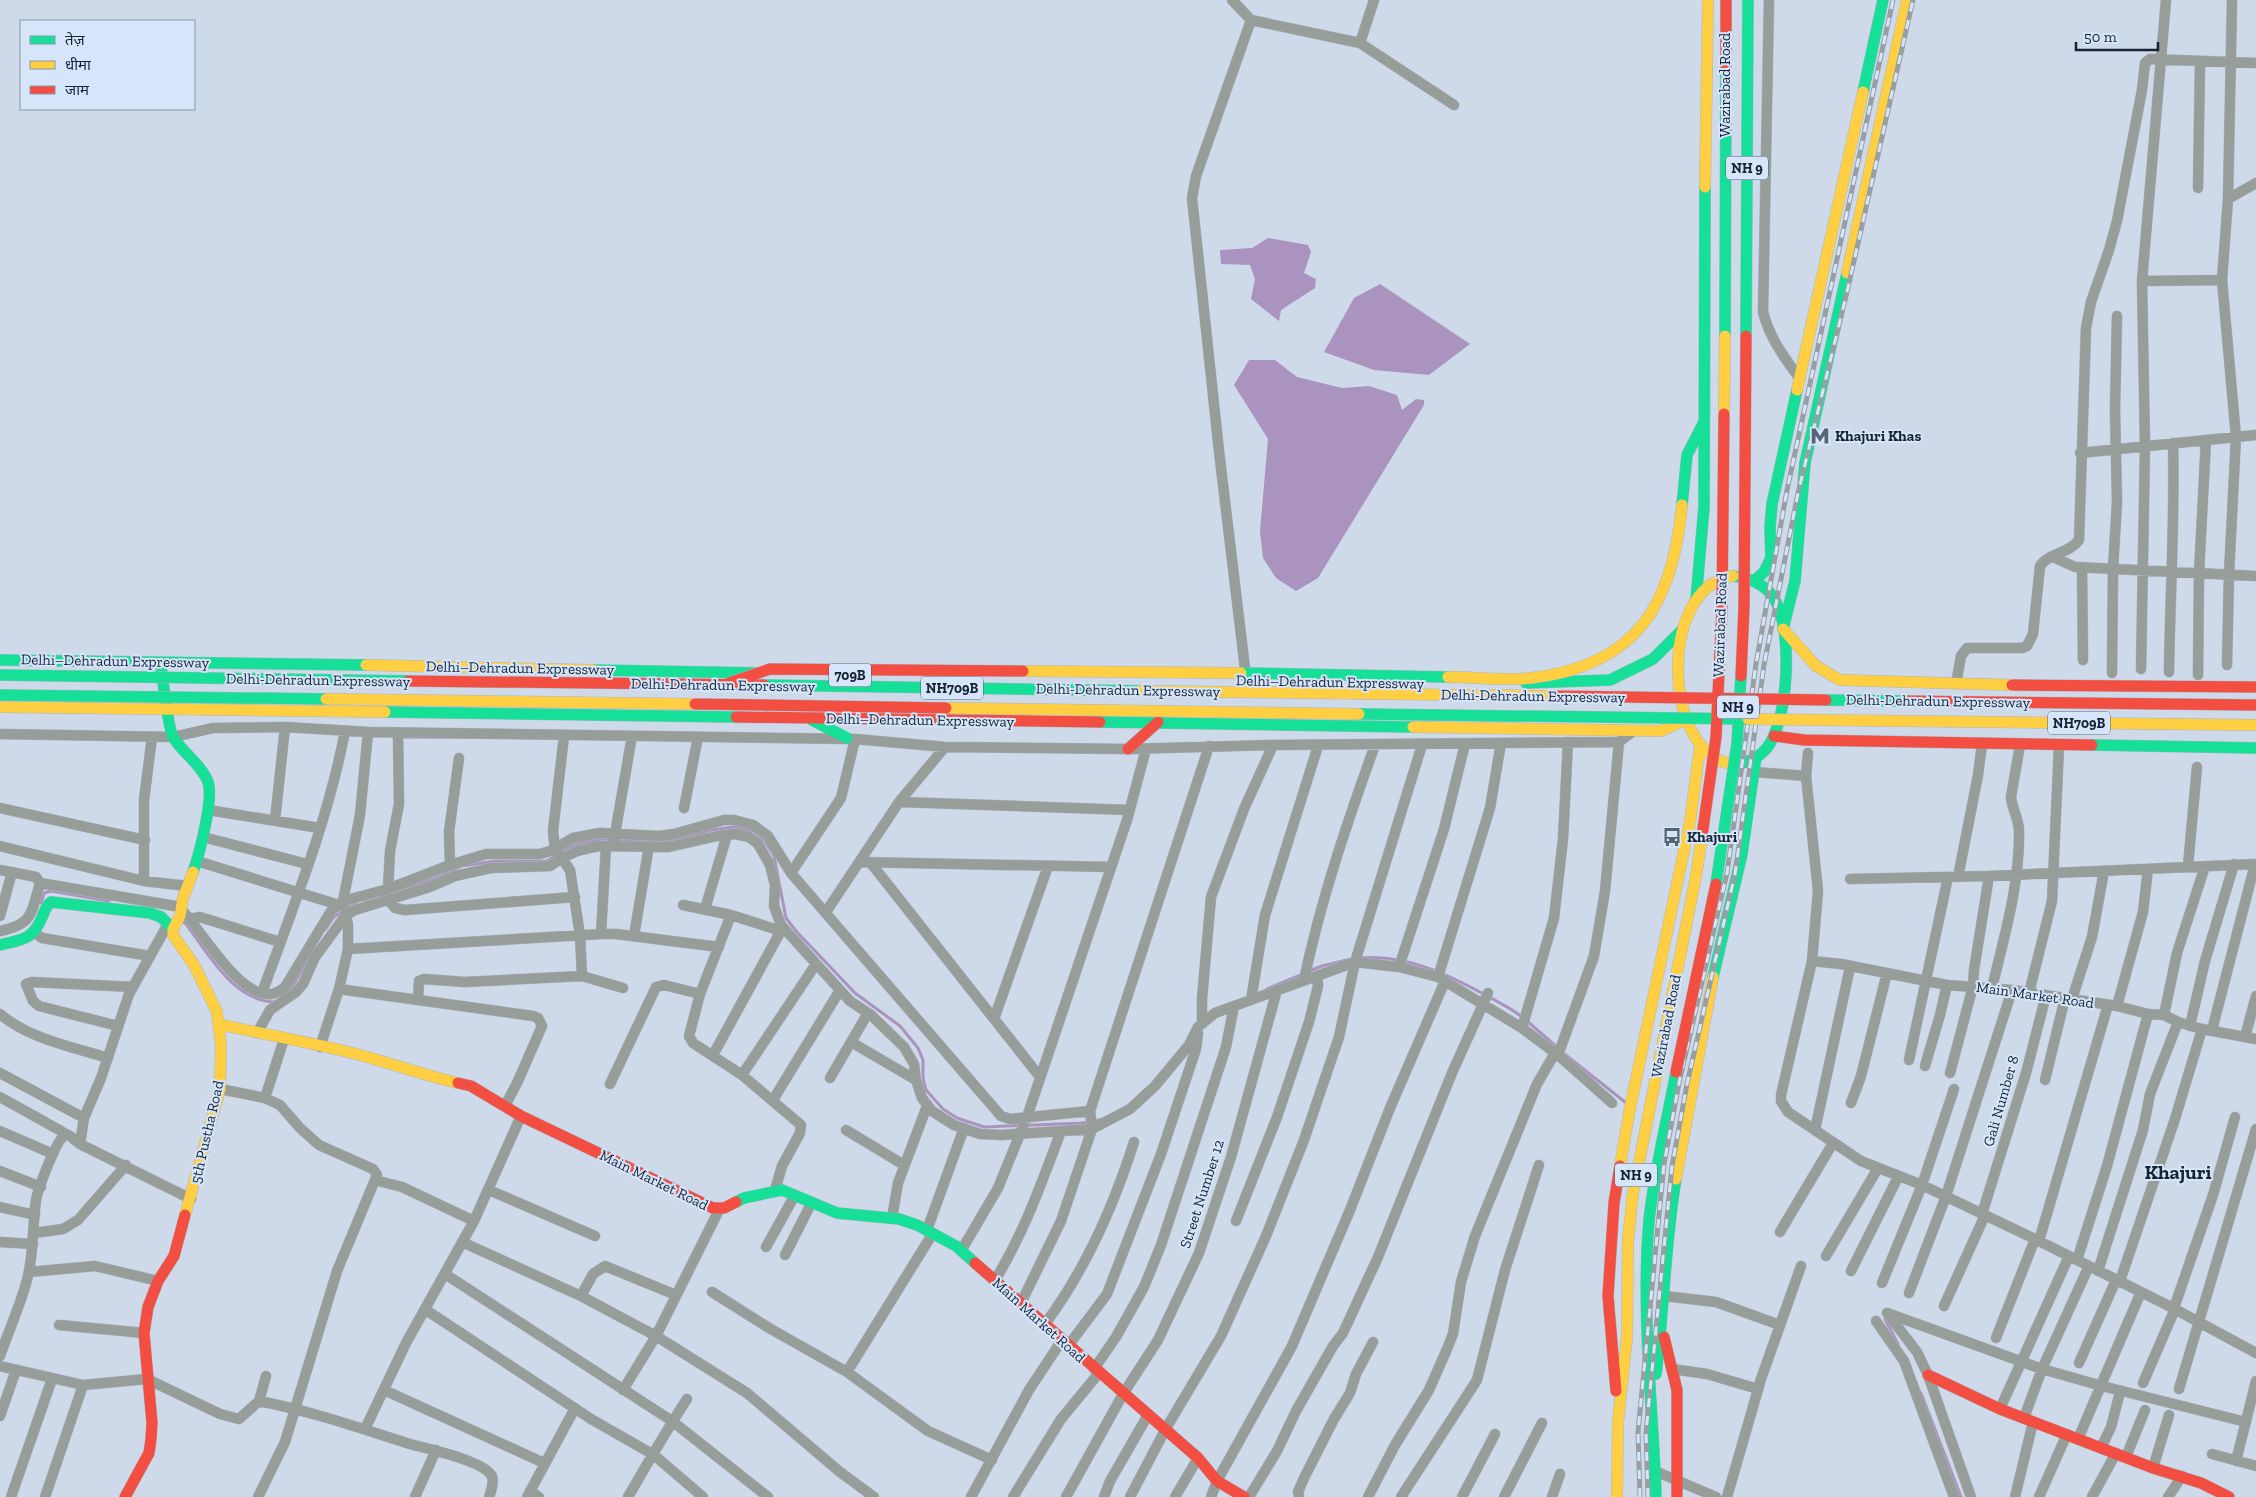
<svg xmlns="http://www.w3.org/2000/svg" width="2256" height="1497" font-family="'Zilla Slab','Noto Sans Devanagari',serif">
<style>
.water{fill:#ab93bf}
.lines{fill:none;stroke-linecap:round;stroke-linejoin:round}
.stream{stroke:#ab93bf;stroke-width:3}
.street-casing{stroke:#acb6c4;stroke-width:11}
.fast-casing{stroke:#acb6c4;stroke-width:12}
.slow-casing{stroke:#acb6c4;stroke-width:12}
.jam-casing{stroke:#acb6c4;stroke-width:12}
.street{stroke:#979d98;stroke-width:10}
.fast{stroke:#16e098;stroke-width:11}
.slow{stroke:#ffcf43;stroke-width:11}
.jam{stroke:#f24e42;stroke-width:11}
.rail-casing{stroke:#979fa4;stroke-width:5}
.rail{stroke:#d6e5f9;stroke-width:3;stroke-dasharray:9;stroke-linecap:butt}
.fast-bridge-casing{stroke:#acb6c4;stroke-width:12;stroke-linecap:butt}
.slow-bridge-casing{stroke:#acb6c4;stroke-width:12;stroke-linecap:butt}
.jam-bridge-casing{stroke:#acb6c4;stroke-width:12;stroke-linecap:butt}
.fast-bridge{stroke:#16e098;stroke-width:11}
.slow-bridge{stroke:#ffcf43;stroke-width:11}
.jam-bridge{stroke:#f24e42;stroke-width:11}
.labels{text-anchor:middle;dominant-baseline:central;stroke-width:4;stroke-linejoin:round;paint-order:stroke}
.shield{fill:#d6e5f9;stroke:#505e70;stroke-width:1}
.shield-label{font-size:14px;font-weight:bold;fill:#162436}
.street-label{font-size:15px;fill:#162436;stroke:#d6e5f9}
.poi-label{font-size:15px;font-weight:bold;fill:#162436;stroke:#d6e5f9;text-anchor:start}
.district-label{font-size:20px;font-weight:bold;fill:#162436;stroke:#d6e5f9}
</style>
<rect width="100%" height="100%" fill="#cedaea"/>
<path class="water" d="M 1268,238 L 1308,245 L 1311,252 L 1304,273 L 1316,279 L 1315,288 L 1281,310 L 1279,321 L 1251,299 L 1255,279 L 1250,265 L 1221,264 L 1220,250 L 1252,248 Z
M 1380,284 L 1470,344 L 1429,375 L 1374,370 L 1324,352 L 1354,298 Z
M 1249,360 L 1275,360 L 1297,377 L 1342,388 L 1369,386 L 1397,395 L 1402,410 L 1416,399 L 1424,400 L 1424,405 L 1318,578 L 1296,591 L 1276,578 L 1263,558 L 1260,531 L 1268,439 L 1234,385 Z"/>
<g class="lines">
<path class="stream" d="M 364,901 L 437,878 L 462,866 L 496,861 L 547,861 L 569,847 L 585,842 L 605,839 L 671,841 L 711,830 L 734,827 L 753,831 L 764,840 L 774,856 L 786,918 L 796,931 L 855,993 L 900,1026 L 918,1048 L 923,1060 L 923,1078 L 926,1090 L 943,1109 L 957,1118 L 984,1127 L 1082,1123 L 1103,1119
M 41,903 L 44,893 L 51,891 L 109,901
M 181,921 L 186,924 C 208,953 233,1001 275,1002
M 325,930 L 334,917 L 357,902
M 1362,958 C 1407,954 1451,976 1489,997 C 1500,1003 1512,1009 1522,1017
M 1309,971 L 1322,966 L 1351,959
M 1267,989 L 1303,974
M 289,993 L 312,952
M 1527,1021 L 1558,1048
M 1562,1052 L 1625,1102
M 1885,1319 L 1898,1344
M 1921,1393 L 1961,1497"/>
<g class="street-casing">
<path id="street" d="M 1232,0 L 1251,20 L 1196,176 L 1192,198 L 1219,451 L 1246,677
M 1769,0 L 1763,312 C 1770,339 1784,357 1800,379
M 1251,20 L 1360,43 L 1374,0
M 1360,43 L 1454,105
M 2198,188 L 2200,62
M 2228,199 L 2256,183
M 2142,281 L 2222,280
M 2080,453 L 2256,435
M 2053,557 L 2075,567 L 2256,576
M 2082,568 L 2083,660
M 2227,665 L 2229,574 L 2236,437 L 2222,280 L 2228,199 L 2232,0
M 2141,669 L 2145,446 L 2142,281 L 2166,0
M 2169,672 C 2170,596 2175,520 2173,443
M 2112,673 L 2113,569 L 2117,502 L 2115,410 L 2117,316
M 2198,675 L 2199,573 L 2206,440
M 1956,684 L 1961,656 L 1967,648 L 2022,648 L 2027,646 L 2033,634 L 2040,566 C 2048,553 2069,554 2079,540 L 2086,328 L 2091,302 L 2109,250 L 2117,221 L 2142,90 L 2145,63 L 2150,59 L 2256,63
M 0,734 L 173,737 L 213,728 L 285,727 L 368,732 L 855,739 L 945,747 L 1128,749 L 1273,745 L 1619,742 L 1632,732
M 564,736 L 553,831 L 555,849 L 570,870 L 580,935 L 582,976
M 1808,753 L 1806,776 L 1818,891 L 1812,961 L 1781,1095 L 1781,1101 L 1788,1112 L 1861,1161 L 1922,1185 L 2035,1239 L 2171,1307 L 2256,1353
M 1754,772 L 1806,776
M 899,802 L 1130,810
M 0,808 L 145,840
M 684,808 L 698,737
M 208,810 L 320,828
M 275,820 L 285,727
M 203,837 L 307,864
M 614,840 L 632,736
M 0,846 L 144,881 L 187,886
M 197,861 L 339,905
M 859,862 L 1111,867
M 870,862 L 1040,1077
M 450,865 L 449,832 L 459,758
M 2188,866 L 2197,767
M 0,870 L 36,877 L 40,883
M 791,873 L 841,798 L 855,739
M 1958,877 L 1978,775 L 1982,744
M 1850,879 L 1989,876 L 2256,864
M 144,881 L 144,800 L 152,737
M 388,889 L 390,851 L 399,804 L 398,733
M 389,901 L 395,908 L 405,910 L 575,897
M 683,905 L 731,915 L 781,931
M 181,909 C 202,931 239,998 271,994 C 276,994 281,990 285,987 L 331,911 L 343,901 L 388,889 L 450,865 L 486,854 L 540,854 L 550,851 L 573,838 L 600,833 L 659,836 L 674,834 L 724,820 L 734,820 L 753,825 L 768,836 L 791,873 L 1001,1116 L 1010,1119 L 1090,1111
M 705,909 L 727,835
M 826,912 L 899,802 L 945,747
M 731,915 L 700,994 L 689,1036 L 693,1043 L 742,1075 L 801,1125 L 800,1133 L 782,1166 L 775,1190
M 0,916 L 12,872
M 189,919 L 200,917 L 280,942
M 0,931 C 34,924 31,913 40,883 L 181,907
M 36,934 L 42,938 L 150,956
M 601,934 L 606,846
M 634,936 L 649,846
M 348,949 L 601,934 L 616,934 L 719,947
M 1812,961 L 1841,964 L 1947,985 L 2012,990 L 2117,1006 L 2148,1014 L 2164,1015 L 2178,1022 L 2202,1029 L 2256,1039
M 1399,967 L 1444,829 L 1465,744
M 1438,977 L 1490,808 L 1501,743
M 1304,980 C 1321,899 1347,823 1375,745
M 1992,988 C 2004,937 2020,884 2019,831 C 2019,819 2012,809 2011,797 L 2020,745
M 339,989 L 533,1016 L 538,1018 L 542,1026 L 518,1081 L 505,1106
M 262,993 C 293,907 328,821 345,731
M 2029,993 L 2052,901 L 2059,746
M 418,998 L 419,981 L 424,979 L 465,982 L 582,976 L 623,988
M 2072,999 L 2092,937 L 2104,871
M 1251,1000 L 1265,915 L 1318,746
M 2117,1006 L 2143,912 L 2148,869
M 0,1014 C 29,1039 73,1047 108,1058
M 2164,1015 L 2177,953 L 2205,866
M 994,1019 L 1048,866
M 1202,1024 L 1202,999 L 1211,897 L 1244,809 L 1273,745
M 118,1026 L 39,1006 L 33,1001 L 26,984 L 32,982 L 133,987
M 2190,1026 L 2205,961 L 2234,864
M 1522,1028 L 1554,918 L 1563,839 L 1568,742
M 2212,1030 L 2255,864
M 257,1033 L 270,1010 L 296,992 L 303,984 L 315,957 L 346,915 L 355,910 L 430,887 L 455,876 L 491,868 L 550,866 L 562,858 L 577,851 L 599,846 L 669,847 L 717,836 L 735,834 L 749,837 L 758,844 L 770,865 L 775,885 L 774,906 L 781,925 L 850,1001 L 871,1015 L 904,1047 L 914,1064 L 916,1080 L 922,1098 L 932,1111 L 954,1125 L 980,1134 L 1001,1135 L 1092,1129 L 1130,1109 L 1155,1086 L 1189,1045 L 1198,1027 L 1215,1013 L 1355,962 L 1399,967 L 1438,977 L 1522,1028 L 1558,1055 L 1612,1103
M 2245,1037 L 2256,996
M 851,1042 L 916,1080
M 320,1047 L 339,989 L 348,949 L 348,925 L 343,901 L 360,815 L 368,732
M 713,1055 L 783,927
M 1558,1055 L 1594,956 L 1605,891 L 1619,742
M 1909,1060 L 1948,877
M 1925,1066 L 1940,1015 L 1947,985
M 0,1073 L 84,1118
M 1950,1073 L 1973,986 L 1974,970 L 1989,876
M 742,1075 L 816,964
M 830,1078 L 868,1013
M 2045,1080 L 2065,998
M 610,1084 L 656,987 L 664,985 L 700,994
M 220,1089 L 265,1098 L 280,1105 L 300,1128 L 319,1145 L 373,1169 L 377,1175 L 337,1271 L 285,1442 L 258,1497
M 0,1097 L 70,1136 L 80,1144 L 191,1199
M 265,1098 L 284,1039
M 773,1100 L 840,990
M 1851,1103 L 1861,1076 L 1887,973
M 846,1130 L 904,1165
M 1815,1130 L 1850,967
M 0,1131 L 53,1154
M 80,1144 L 84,1118 L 101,1078 L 129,994 L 168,924
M 0,1171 L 41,1187
M 375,1180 L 402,1187 L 474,1221
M 489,1190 L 595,1236
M 0,1207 L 35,1215
M 1982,1214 L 2026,1073 L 2046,995
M 892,1218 L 898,1183 L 927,1106
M 1236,1221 L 1277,1117 L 1309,1022 L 1318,986 L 1317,976
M 927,1230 L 964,1128
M 1780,1232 L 1833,1143
M 34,1233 L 63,1229 L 78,1220 L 126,1165
M 2039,1241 L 2108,1005
M 0,1242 L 33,1244
M 462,1242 L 581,1296 L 656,1336 L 747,1393 L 840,1472 L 874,1497
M 766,1247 L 795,1195
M 961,1251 L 998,1188 L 1027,1117 L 1127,820 L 1146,749
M 785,1255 L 812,1202
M 1826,1256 L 1878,1168
M 2077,1260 L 2107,1166 L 2148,1014
M 1851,1271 L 1898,1177
M 2098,1271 L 2143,1130 L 2150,1094 L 2178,1022
M 29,1272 L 95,1266 L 158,1281
M 445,1274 L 672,1421 L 768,1497
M 995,1280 C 1024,1233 1042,1182 1061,1131
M 2120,1281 L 2175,1119 L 2202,1029
M 1882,1283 L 1922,1185 L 1954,1089
M 712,1292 L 769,1328 L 847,1372 L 928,1431 L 992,1460
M 1909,1293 L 1946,1196 L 2012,990
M 581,1296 L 593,1274 L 605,1266 L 676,1295
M 1664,1296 L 1716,1302 L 1780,1325
M 1021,1303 L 1061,1221 L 1092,1129 L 1090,1111 L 1209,746
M 1944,1306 L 1985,1215
M 2174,1308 L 2213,1195 L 2235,1117
M 426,1310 L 591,1419 L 654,1455 L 703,1497
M 1887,1313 L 2042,1369 L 2102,1386 L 2246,1422
M 1887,1313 L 1917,1352 L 1928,1375 L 1971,1497
M 1876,1321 L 1904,1361 L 1954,1497
M 1045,1324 C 1086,1269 1113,1208 1134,1142
M 59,1325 L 144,1333
M 1996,1338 L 2035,1239
M 1068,1346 L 1107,1294 L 1161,1154 L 1196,1049 L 1198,1033
M 0,1356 C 8,1333 18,1310 25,1287 C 34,1258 32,1230 36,1200 C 38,1189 56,1140 65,1135
M 2079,1363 L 2116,1280
M 0,1366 L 83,1385 L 147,1379 L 220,1414 L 239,1419 L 259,1401 C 311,1411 359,1428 410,1444 C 427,1449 482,1460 491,1475 C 495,1479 491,1492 489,1497
M 1094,1369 L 1116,1337 L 1144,1287 L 1161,1245 L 1226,1047 L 1234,1006
M 1672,1369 L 1707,1374 L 1758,1389
M 847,1372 L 933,1233
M 2143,1383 L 2175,1309
M 2179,1389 L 2256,1129
M 384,1390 L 544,1463
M 623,1390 L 656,1336 L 719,1210
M 259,1401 L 266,1376
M 2000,1409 L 2069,1256
M 0,1416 L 16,1370
M 2024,1418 L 2042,1369 L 2089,1266
M 365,1429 L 406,1343 L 474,1221 L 521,1116
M 2078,1439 L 2141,1292
M 2101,1448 L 2111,1427 L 2119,1396
M 2212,1454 L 2256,1466
M 2126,1457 L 2145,1410
M 2236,1461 L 2256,1381
M 2153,1468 L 2169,1415
M 1655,1471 L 1716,1497
M 530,1491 L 539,1497
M 11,1497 L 52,1379
M 45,1497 L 83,1385
M 415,1497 L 436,1450
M 527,1497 L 575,1408
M 628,1497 C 647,1464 666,1431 687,1399
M 971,1497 L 1029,1390 L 1062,1340
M 1013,1497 L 1061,1419 L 1099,1373
M 1066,1497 L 1123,1394 L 1158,1340 L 1199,1253 L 1231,1157 L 1277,990
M 1104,1497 L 1110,1481 L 1148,1415
M 1130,1497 L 1165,1430 L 1221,1336 L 1266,1236 L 1304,1140 L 1339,1037 L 1355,962 L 1422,745
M 1175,1497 L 1198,1458
M 1211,1497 L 1217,1481 L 1292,1346 L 1350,1210 L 1390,1108 L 1445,981
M 1249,1497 L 1277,1451 L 1296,1411 L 1333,1346 L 1343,1333 L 1378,1257 L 1452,1073 L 1488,993
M 1299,1497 L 1298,1492 L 1304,1478 L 1334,1419 L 1350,1393 L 1356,1374 L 1373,1342
M 1368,1497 L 1395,1445 L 1429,1390 L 1447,1349 L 1453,1334 L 1461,1282 L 1475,1236 L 1537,1084 L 1555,1053
M 1401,1497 L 1477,1380 L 1505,1270 L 1539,1165
M 1462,1497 L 1495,1434
M 1504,1497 L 1542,1423
M 1552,1497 L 1560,1474
M 1727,1497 L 1761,1379 L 1801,1266
M 2015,1497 L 2033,1422
M 2039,1497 L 2067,1434
M 2092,1497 L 2116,1453
M 2168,1497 L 2182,1476"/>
</g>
<g class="fast-casing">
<path id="fast" d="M 1863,92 L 1883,0
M 1725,336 L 1726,66
M 1746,336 L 1748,0
M 1682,505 L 1687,455 L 1703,424
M 1733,576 C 1750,578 1766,584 1775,600 C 1793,630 1789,722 1766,749 C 1759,757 1749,762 1739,764
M 1755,580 L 1764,572 L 1771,558 L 1770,527 L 1772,504 L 1797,390
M 1696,600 L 1704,507 L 1705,187
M 1783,629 L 1795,581 L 1805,463 L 1847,273
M 0,660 L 366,665
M 161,666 C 163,680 168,728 173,737 C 181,751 202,765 208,782 C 214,799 199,855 193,872
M 593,670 L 759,673
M 1526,683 L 1610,680 L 1653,659 L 1683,629
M 385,712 L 736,717
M 812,720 L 847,738
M 1100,722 L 1413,727
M 2092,745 L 2256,748
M 0,945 C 24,939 33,940 43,915 C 45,910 46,906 51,902 L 150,913 L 161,917 L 173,929
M 1713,977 L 1742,854 L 1756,757
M 736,1202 L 744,1198 L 782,1190 L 837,1213 L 899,1219 L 917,1225 L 956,1246 L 975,1263
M 1656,1374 C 1664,1309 1665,1244 1676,1179
M 1656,1497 C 1653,1406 1641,1312 1649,1221 C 1654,1171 1667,1121 1676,1072"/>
</g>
<g class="slow-casing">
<path id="slow" d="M 1705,187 L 1708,0
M 1847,273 L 1907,0
M 1797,390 L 1863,92
M 1733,576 C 1653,588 1665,768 1739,764
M 1783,629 L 1816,666 L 1840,680 L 2012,685
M 366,665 L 593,670
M 0,707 L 385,712
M 1903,721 L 2256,725
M 1413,727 L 1661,731 L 1687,719
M 218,1024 C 263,1034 308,1042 352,1053 C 388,1062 422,1075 458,1083
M 1620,1166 L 1630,1108 L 1690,822 L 1700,746
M 1676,1179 L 1713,977
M 185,1215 L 220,1089 L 221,1045 L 217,1012 L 194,965 L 173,935 L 173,929 L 180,916 L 183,898 L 193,872
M 1617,1497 L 1618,1422 L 1627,1337 L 1628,1240 L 1633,1193 L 1658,1067"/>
</g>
<g class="jam-casing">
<path id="jam" d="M 1726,66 L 1726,0
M 2012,685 L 2256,687
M 1903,701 L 2256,705
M 736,717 L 1100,722
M 1774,736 L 1804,740 L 2092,745
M 1128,749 L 1158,722
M 458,1083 L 471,1086 L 521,1116 L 713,1208 L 724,1208 L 736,1202
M 975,1263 L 1198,1458 L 1217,1481 L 1244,1497
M 1664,1337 L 1677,1390 L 1677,1497
M 1928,1375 L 2000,1409 L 2153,1468 L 2201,1483 L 2229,1497
M 1616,1391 L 1608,1296 L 1614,1203 L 1620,1166
M 125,1497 L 149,1453 L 151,1439 L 152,1423 L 144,1333 L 148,1307 L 158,1281 L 174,1256 L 185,1215"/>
</g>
<use href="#street" class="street"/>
<use href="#fast" class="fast"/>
<use href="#slow" class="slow"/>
<use href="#jam" class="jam"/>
<g class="rail-casing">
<path id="rail" d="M 1640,1497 L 1638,1432 L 1664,1164 L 1679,1083 L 1727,873 L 1756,664 L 1787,490 L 1893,0
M 1648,1497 L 1646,1432 L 1672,1166 L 1687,1084 L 1735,874 L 1764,665 L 1798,493 L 1847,292 L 1913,0"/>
</g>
<use href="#rail" class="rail"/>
<g class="fast-bridge-casing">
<path id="fast-bridge" d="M 1241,673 L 1448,677
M 0,675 L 408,681
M 764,685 L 1140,691
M 0,695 L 326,699
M 1826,700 L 1903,701
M 1359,714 L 1748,719
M 1716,884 L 1737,744 L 1741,676"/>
</g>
<g class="slow-bridge-casing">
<path id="slow-bridge" d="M 1724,414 L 1725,336
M 1023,671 L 1241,673
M 1448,677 C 1475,677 1504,681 1531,678 C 1637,666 1673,604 1682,505
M 1140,691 L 1555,696
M 326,699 L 695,704
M 946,708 L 1359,714
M 1748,719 L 1903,721
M 1658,1067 L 1696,876 L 1702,836"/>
</g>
<g class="jam-bridge-casing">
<path id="jam-bridge" d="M 1741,676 L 1744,608 L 1746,336
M 408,681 L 764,685
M 729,683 L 770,669 L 1023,671
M 1555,696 L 1826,700
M 695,704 L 946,708
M 1702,836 L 1716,737 L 1722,609 L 1724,414
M 1676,1072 L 1716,884"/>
</g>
<use href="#fast-bridge" class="fast-bridge"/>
<use href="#slow-bridge" class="slow-bridge"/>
<use href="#jam-bridge" class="jam-bridge"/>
</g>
<defs>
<g id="metro-bare" transform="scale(1.5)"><path d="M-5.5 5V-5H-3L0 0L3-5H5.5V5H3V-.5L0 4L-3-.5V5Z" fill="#566475" stroke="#d6e5f9" stroke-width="2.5" paint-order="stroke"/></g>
<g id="bus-bare" transform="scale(1.5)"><path d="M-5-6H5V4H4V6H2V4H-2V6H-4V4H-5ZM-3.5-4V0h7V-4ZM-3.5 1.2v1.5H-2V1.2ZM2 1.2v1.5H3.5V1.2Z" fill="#566475" stroke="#d6e5f9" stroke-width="2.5" paint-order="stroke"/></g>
</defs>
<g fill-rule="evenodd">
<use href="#metro-bare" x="1820" y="436"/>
<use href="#bus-bare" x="1672" y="837"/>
</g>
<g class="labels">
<g class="shield">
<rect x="1726" y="156.5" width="42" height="23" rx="4"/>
<rect x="829" y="663.5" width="42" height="23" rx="4"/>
<rect x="921" y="676.5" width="62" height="23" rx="4"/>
<rect x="1717" y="695.5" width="42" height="23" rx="4"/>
<rect x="2048" y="711.5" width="62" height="23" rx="4"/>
<rect x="1615" y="1163.5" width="42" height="23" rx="4"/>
</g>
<g class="shield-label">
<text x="1747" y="168">NH 9</text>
<text x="850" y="675">709B</text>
<text x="952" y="688">NH709B</text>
<text x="1738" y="707">NH 9</text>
<text x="2079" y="723">NH709B</text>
<text x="1636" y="1175">NH 9</text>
</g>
<g class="street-label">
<text transform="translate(1725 85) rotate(-90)">Wazirabad Road</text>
<text transform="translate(1720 625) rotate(-88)">Wazirabad Road</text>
<text transform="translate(115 661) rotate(1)">Delhi–Dehradun Expressway</text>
<text transform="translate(520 668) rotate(1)">Delhi–Dehradun Expressway</text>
<text transform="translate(318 680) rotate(1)">Delhi-Dehradun Expressway</text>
<text transform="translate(1330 682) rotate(1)">Delhi–Dehradun Expressway</text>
<text transform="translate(723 685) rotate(1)">Delhi-Dehradun Expressway</text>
<text transform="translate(1128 690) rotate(1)">Delhi-Dehradun Expressway</text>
<text transform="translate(1533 696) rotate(1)">Delhi-Dehradun Expressway</text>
<text transform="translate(1938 701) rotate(1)">Delhi-Dehradun Expressway</text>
<text transform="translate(920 720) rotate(1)">Delhi–Dehradun Expressway</text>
<text transform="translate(2035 995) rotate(8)">Main Market Road</text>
<text transform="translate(1666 1026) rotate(-79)">Wazirabad Road</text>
<text transform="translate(2001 1101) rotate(-74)">Gali Number 8</text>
<text transform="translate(207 1132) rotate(-77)">5th Pustha Road</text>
<text transform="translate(654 1180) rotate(26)">Main Market Road</text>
<text transform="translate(1202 1194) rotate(-72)">Street Number 12</text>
<text transform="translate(1039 1320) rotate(42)">Main Market Road</text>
</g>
<g class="poi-label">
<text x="1835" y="436">Khajuri Khas</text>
<text x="1687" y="837">Khajuri</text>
</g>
<g class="district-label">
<text x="2178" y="1172">Khajuri</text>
</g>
</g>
<rect x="20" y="20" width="175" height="90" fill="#d6e5f9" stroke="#8998ab"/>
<rect x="30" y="36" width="25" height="8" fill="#16e098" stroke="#8998ab"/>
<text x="65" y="45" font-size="15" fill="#162436">तेज़</text>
<rect x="30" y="61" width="25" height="8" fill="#ffcf43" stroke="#8998ab"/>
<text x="65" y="70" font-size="15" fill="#162436">धीमा</text>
<rect x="30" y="86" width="25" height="8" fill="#f24e42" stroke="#8998ab"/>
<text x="65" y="95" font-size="15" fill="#162436">जाम</text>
<path d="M2076 42v8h82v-8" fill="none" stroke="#162436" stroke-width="2.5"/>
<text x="2084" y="42" font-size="15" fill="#162436" stroke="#d6e5f9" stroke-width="4" paint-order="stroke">50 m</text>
</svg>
